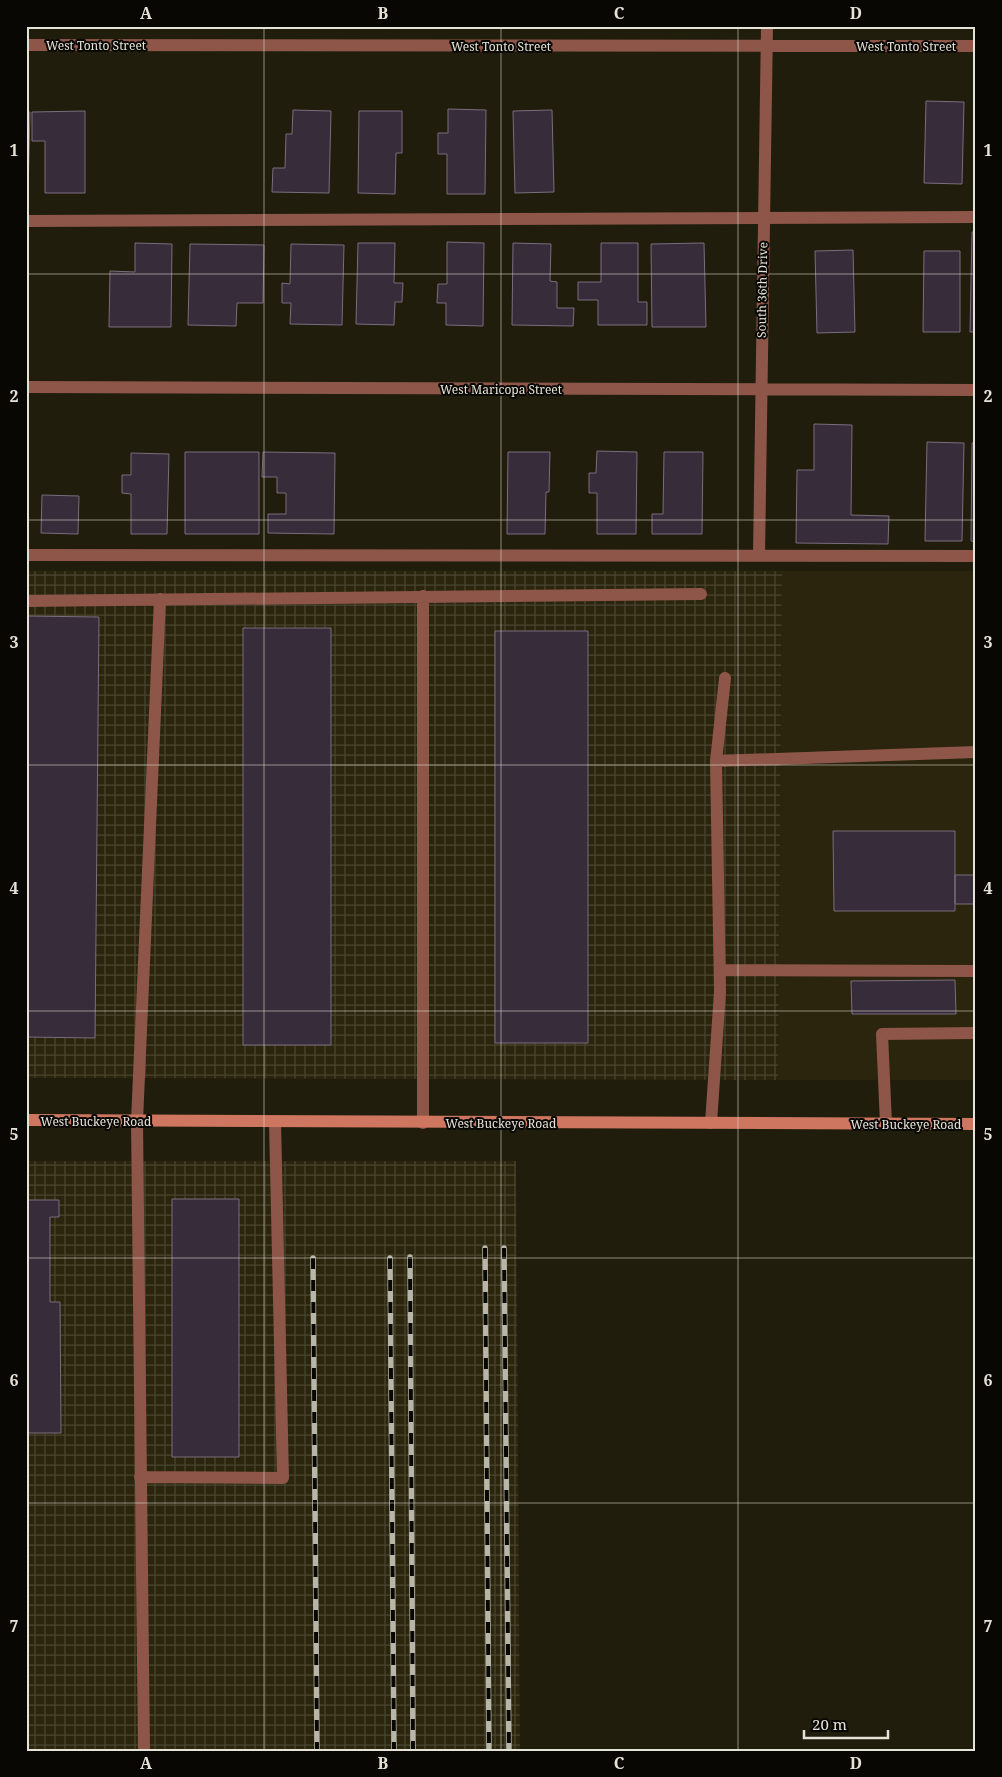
<svg xmlns="http://www.w3.org/2000/svg" width="1002" height="1777" font-family="'Noto Serif',serif">
<style>
.built{fill:#2a250c}
.industrial{fill:url(#industrial-grid)}
.building{fill:#372c3a;stroke:#7a6d7e}
.lines{fill:none;stroke-linecap:round;stroke-linejoin:round}
.service{stroke:#8d5649;stroke-width:12}
.minor{stroke:#8d5649;stroke-width:12}
.secondary{stroke:#ce7660;stroke-width:12}
.rail-casing{stroke:#b8b6a9;stroke-width:5.5}
.rail{stroke:#080703;stroke-width:4;stroke-dasharray:11;stroke-linecap:butt}
.grid{fill:none;stroke:#e5e3d8;stroke-width:1;stroke-opacity:0.55}
.labels{text-anchor:middle;dominant-baseline:central;stroke-width:4;stroke-linejoin:round;paint-order:stroke}
.street-label{font-size:12px;fill:#e5e3d8;stroke:#080703}
.neatline{fill:none;stroke:#e5e3d8;stroke-width:2}
.grid-label{font-size:16px;text-anchor:middle;font-weight:bold;fill:#e5e3d8}
</style>
<defs>
<pattern id="industrial-grid" width="8" height="8" patternUnits="userSpaceOnUse" patternTransform="scale(1.25)"><rect width="8" height="8" fill="#2a250c"/><path d="M0 4h8M4 0v8" fill="none" stroke="#49442f"/></pattern>
</defs>
<rect width="100%" height="100%" fill="#201d0c"/>
<path class="built" d="M 782,571 L 976,571 L 976,1080 L 778,1080 Z"/>
<path class="industrial" d="M 26,571 L 782,571 L 778,1080 L 26,1078 Z
M 26,1161 L 516,1161 L 520,1751 L 26,1751 Z"/>
<path class="building" d="M 926,101 L 964,102 L 962,184 L 924,183 Z
M 448,109 L 486,110 L 485,194 L 447,194 L 447,154 L 438,154 L 438,133 L 448,133 Z
M 293,110 L 331,111 L 329,193 L 272,192 L 273,168 L 285,168 L 286,134 L 292,134 Z
M 552,110 L 554,192 L 515,193 L 513,111 Z
M 85,111 L 85,193 L 45,193 L 45,141 L 32,141 L 32,112 Z
M 359,111 L 402,111 L 402,153 L 396,153 L 395,194 L 358,193 Z
M 26,112 L 30,112 L 28,194 L 26,194 Z
M 972,232 L 976,232 L 976,332 L 970,332 Z
M 447,242 L 484,243 L 483,326 L 446,325 L 446,303 L 437,303 L 438,284 L 447,284 Z
M 135,243 L 172,244 L 171,327 L 109,327 L 110,271 L 135,272 Z
M 358,243 L 395,243 L 394,283 L 403,283 L 402,302 L 395,302 L 394,325 L 356,324 Z
M 513,243 L 551,244 L 550,281 L 557,282 L 557,308 L 574,308 L 573,326 L 512,325 Z
M 601,243 L 638,243 L 638,302 L 647,302 L 647,325 L 598,325 L 598,300 L 578,300 L 578,282 L 601,282 Z
M 704,243 L 706,327 L 652,327 L 651,244 Z
M 190,244 L 264,245 L 263,303 L 237,303 L 236,326 L 188,325 Z
M 291,244 L 344,245 L 342,325 L 290,324 L 291,303 L 282,303 L 282,283 L 290,284 Z
M 853,250 L 855,332 L 817,333 L 815,251 Z
M 924,251 L 960,251 L 960,332 L 923,332 Z
M 814,424 L 852,425 L 851,515 L 889,516 L 888,544 L 796,543 L 797,470 L 814,470 Z
M 927,442 L 964,443 L 962,541 L 925,541 Z
M 972,443 L 976,443 L 976,542 L 971,541 Z
M 597,451 L 637,452 L 636,534 L 597,534 L 597,493 L 589,493 L 589,473 L 596,473 Z
M 185,452 L 259,452 L 259,534 L 185,534 Z
M 263,452 L 335,453 L 334,534 L 268,533 L 268,514 L 286,514 L 286,493 L 277,493 L 277,477 L 262,477 Z
M 508,452 L 550,452 L 549,492 L 546,492 L 545,534 L 507,534 Z
M 664,452 L 703,452 L 702,534 L 652,534 L 652,514 L 663,514 Z
M 131,453 L 169,454 L 167,534 L 131,534 L 131,494 L 122,493 L 122,475 L 131,475 Z
M 42,495 L 79,496 L 78,534 L 41,533 Z
M 26,616 L 99,617 L 95,1038 L 26,1037 Z
M 243,628 L 331,628 L 331,1045 L 243,1045 Z
M 495,631 L 588,631 L 588,1043 L 495,1043 Z
M 833,831 L 955,831 L 955,911 L 834,911 Z
M 955,875 L 976,875 L 976,904 L 955,904 Z
M 955,980 L 956,1014 L 852,1014 L 851,981 Z
M 172,1199 L 239,1199 L 239,1457 L 172,1457 Z
M 26,1200 L 59,1200 L 59,1217 L 50,1217 L 50,1302 L 60,1302 L 61,1433 L 26,1433 Z"/>
<g class="lines">
<path class="service" d="M 26,221 L 976,217
M 26,555 L 976,556
M 423,596 L 423,1123
M 26,601 L 701,594
M 716,761 L 725,678
M 720,970 L 976,971
M 711,1123 L 720,992 L 716,761 L 976,752
M 886,1124 L 882,1034 L 976,1033
M 140,1477 L 283,1478 L 275,1122
M 144,1751 L 137,1121 L 160,599"/>
<path class="minor" d="M 26,45 L 976,46
M 26,387 L 976,390
M 759,555 L 767,26"/>
<path class="secondary" d="M 26,1120 L 976,1124"/>
<g class="rail-casing">
<path id="rail" d="M 485,1248 L 489,1751
M 504,1248 L 509,1751
M 410,1257 L 413,1751
M 313,1258 L 317,1751
M 390,1258 L 394,1751"/>
</g>
<use href="#rail" class="rail"/>
</g>
<path class="grid" d="M 264,26 L 264,1751M 501,26 L 501,1751M 738,26 L 738,1751M 26,274 L 976,274M 26,520 L 976,520M 26,765 L 976,765M 26,1011 L 976,1011M 26,1258 L 976,1258M 26,1503 L 976,1503"/>
<g class="labels">
<g class="street-label">
<text x="96" y="45">West Tonto Street</text>
<text x="501" y="46">West Tonto Street</text>
<text x="906" y="46">West Tonto Street</text>
<text transform="translate(762 290) rotate(-89)">South 36th Drive</text>
<text x="501" y="389">West Maricopa Street</text>
<text x="96" y="1121">West Buckeye Road</text>
<text x="501" y="1123">West Buckeye Road</text>
<text x="906" y="1124">West Buckeye Road</text>
</g>
</g>
<rect width="1002" height="1777" fill="none" stroke="#080703" stroke-width="55"/>
<path d="M804 1730v8h84v-8" fill="none" stroke="#e5e3d8" stroke-width="2.5"/>
<text x="812" y="1730" font-size="15" fill="#e5e3d8" stroke="#080703" stroke-width="4" paint-order="stroke">20 m</text>
<rect x="28" y="28" width="946" height="1722" class="neatline"/>
<g class="grid-label">
<text x="146" y="19">A</text>
<text x="383" y="19">B</text>
<text x="619" y="19">C</text>
<text x="856" y="19">D</text>
<text x="14" y="156">1</text>
<text x="988" y="156">1</text>
<text x="14" y="402">2</text>
<text x="988" y="402">2</text>
<text x="14" y="648">3</text>
<text x="988" y="648">3</text>
<text x="14" y="894">4</text>
<text x="988" y="894">4</text>
<text x="14" y="1140">5</text>
<text x="988" y="1140">5</text>
<text x="14" y="1386">6</text>
<text x="988" y="1386">6</text>
<text x="14" y="1632">7</text>
<text x="988" y="1632">7</text>
<text x="146" y="1769">A</text>
<text x="383" y="1769">B</text>
<text x="619" y="1769">C</text>
<text x="856" y="1769">D</text>
</g>
</svg>
